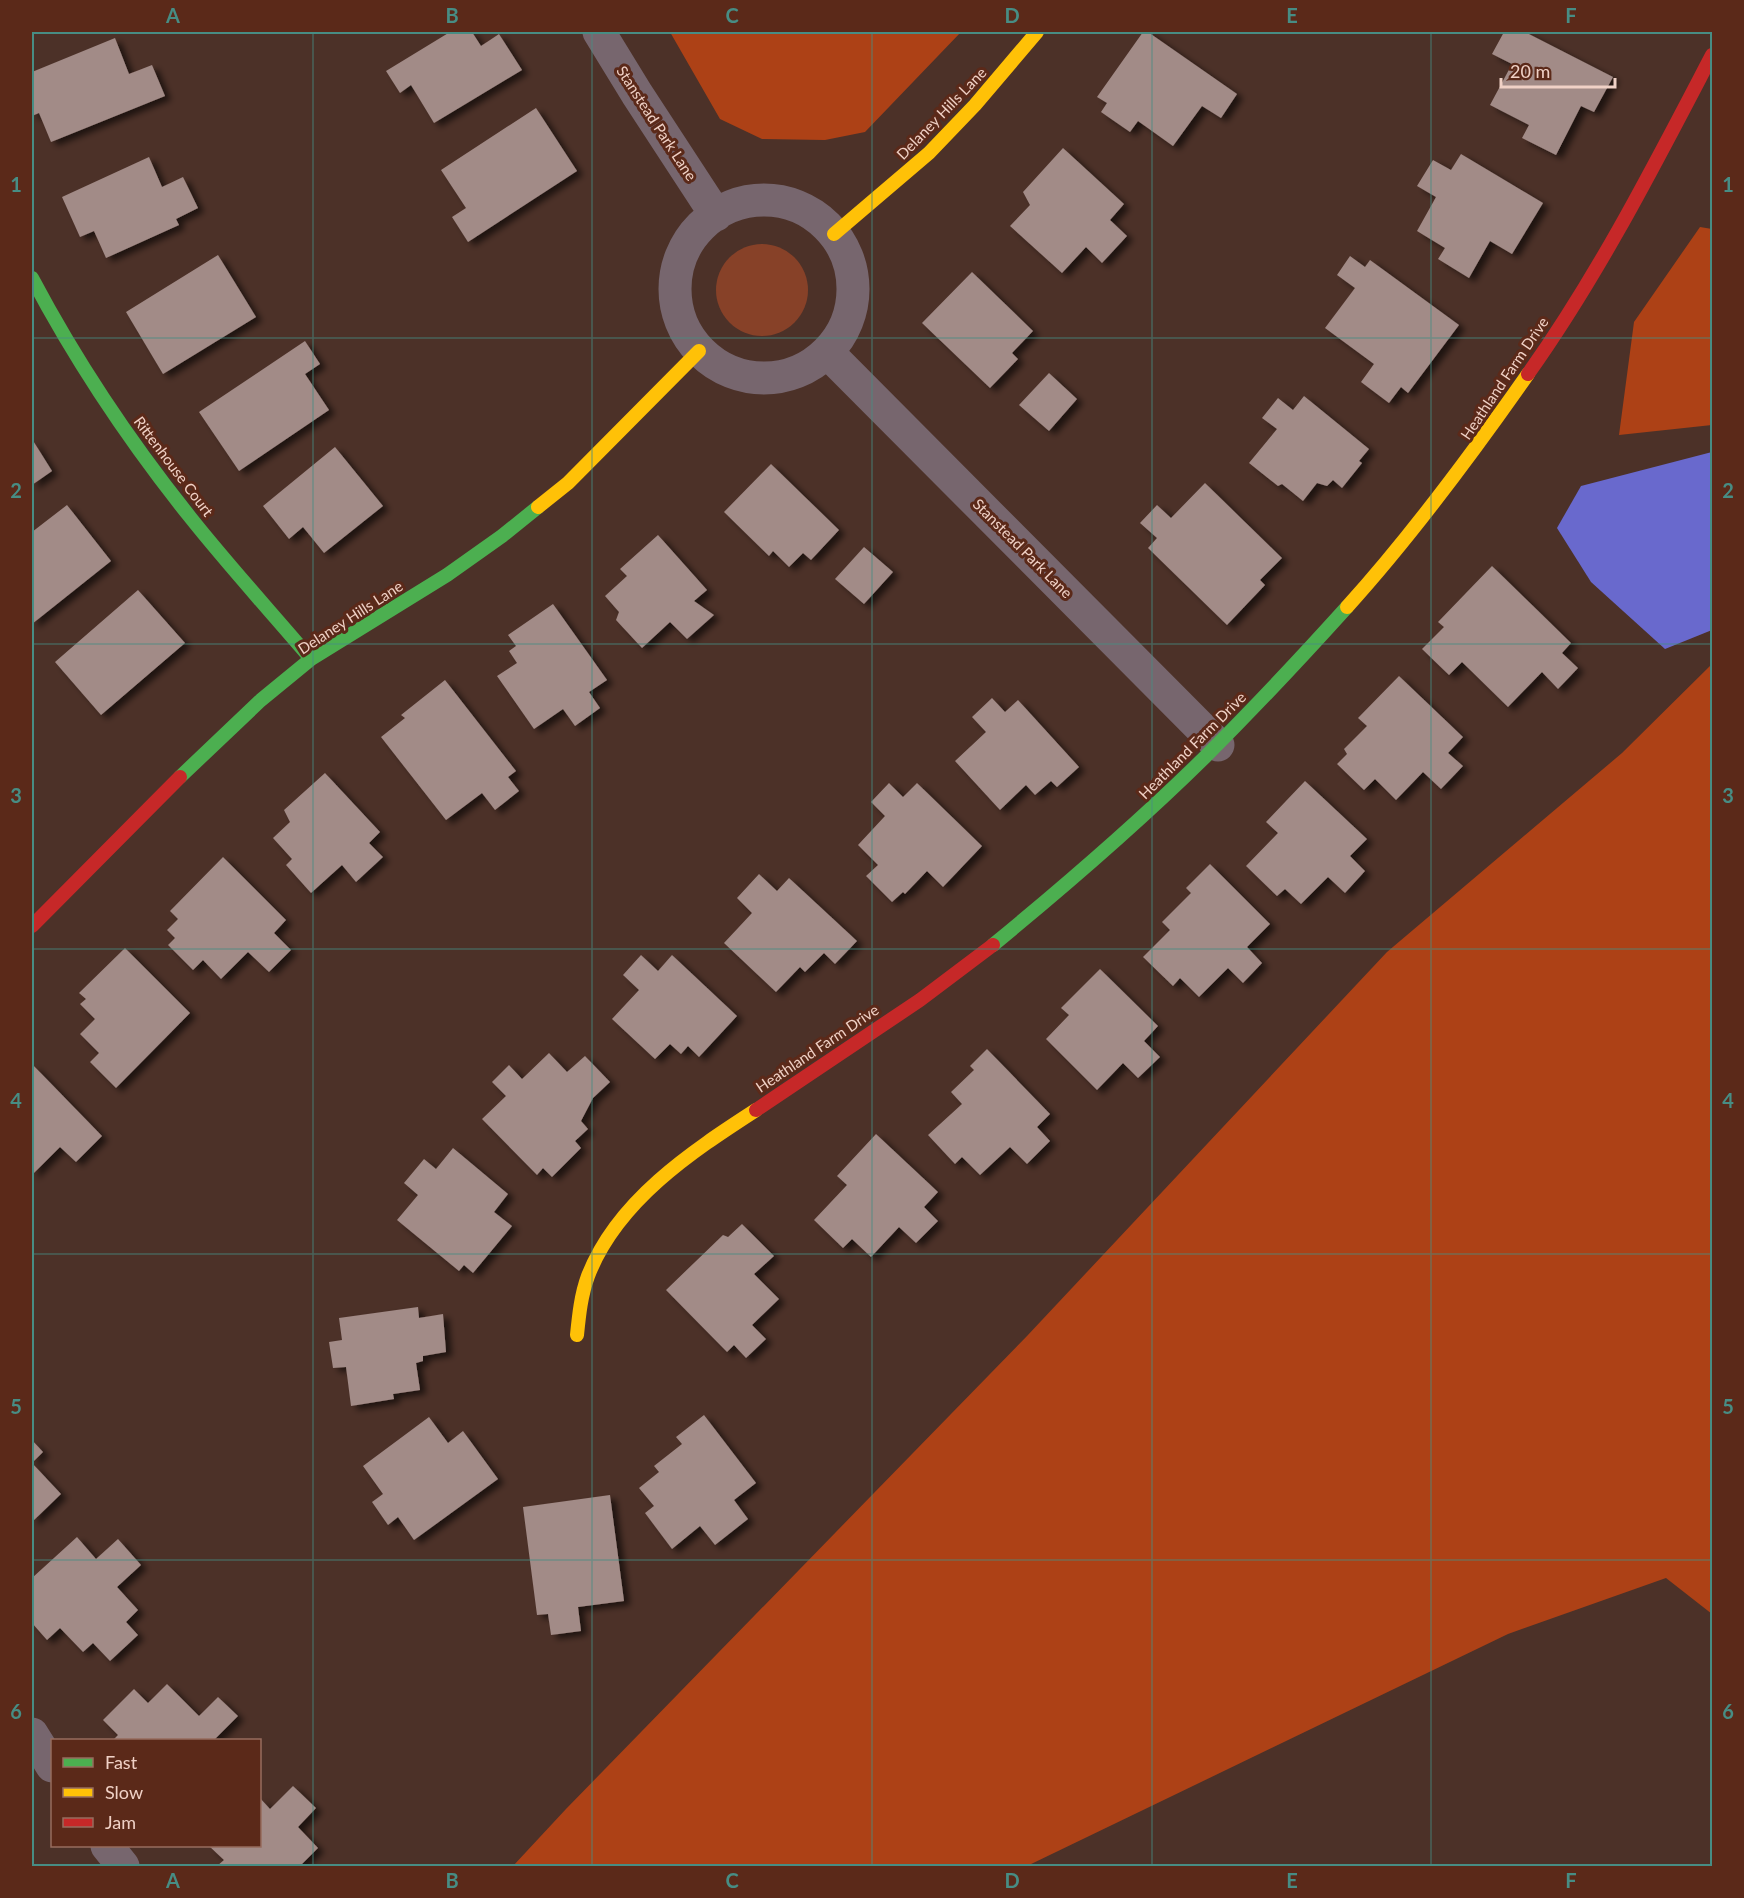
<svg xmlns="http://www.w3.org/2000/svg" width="1744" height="1898" font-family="Lato,sans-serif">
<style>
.green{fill:#874128}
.forest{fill:#ad4116}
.water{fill:#6969cd}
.building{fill:#a28b87;filter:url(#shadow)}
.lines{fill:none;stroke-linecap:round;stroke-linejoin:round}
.street{stroke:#77666e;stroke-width:33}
.fast{stroke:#4caf50;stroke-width:14}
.slow{stroke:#ffc107;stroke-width:14}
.jam{stroke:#c62828;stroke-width:14}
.grid{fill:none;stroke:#478d84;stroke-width:1.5;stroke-opacity:0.55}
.labels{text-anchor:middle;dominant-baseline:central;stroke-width:6;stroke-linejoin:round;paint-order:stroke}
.street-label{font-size:15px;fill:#f0d1c6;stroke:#5b2919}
.neatline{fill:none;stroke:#478d84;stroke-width:2}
.grid-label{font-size:20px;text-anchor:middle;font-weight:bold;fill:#478d84}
</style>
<defs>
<filter id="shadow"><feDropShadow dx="6" dy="4" stdDeviation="3" flood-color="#0009"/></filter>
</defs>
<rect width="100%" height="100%" fill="#4c3128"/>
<path class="green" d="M716 290a46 46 0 1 1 92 0a46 46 0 1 1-92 0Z"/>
<path class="forest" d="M 670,32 L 961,32 L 865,132 L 825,140 L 762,139 L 720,119 Z
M 1700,227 L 1712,229 L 1712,425 L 1619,435 L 1634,322 Z
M 1712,664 L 1712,1614 L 1666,1578 L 1508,1634 L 1027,1866 L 513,1866 L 566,1809 L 1027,1336 L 1387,952 L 1622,753 Z"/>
<path class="water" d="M 1712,452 L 1712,630 L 1665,649 L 1591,582 L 1557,528 L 1581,486 Z"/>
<path class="building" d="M 450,32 L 472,32 L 481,46 L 499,34 L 522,70 L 434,123 L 411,85 L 400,93 L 386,71 Z
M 1143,32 L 1148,32 L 1237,94 L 1221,118 L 1202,106 L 1173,146 L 1138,121 L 1130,132 L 1101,112 L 1107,103 L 1097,97 Z
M 1504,32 L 1525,32 L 1613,77 L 1594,112 L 1581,106 L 1556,155 L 1522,138 L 1529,125 L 1490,105 L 1512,64 L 1492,54 Z
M 115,38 L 129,74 L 152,65 L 165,96 L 51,142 L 39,113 L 32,116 L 32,72 Z
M 536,108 L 577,171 L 468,242 L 452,217 L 466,208 L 441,170 Z
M 1063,148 L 1124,204 L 1110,220 L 1127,236 L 1102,263 L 1086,247 L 1062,273 L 1010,226 L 1030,205 L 1023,192 Z
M 1461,154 L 1543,203 L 1512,254 L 1490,241 L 1469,278 L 1438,259 L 1445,248 L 1417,231 L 1436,197 L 1417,186 L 1433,160 L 1451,170 Z
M 149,157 L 162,187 L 183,177 L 198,208 L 176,219 L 179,225 L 106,258 L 94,231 L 80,237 L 62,197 Z
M 218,255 L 256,317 L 163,374 L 126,312 Z
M 1350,256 L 1365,267 L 1370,260 L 1459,325 L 1408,393 L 1401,387 L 1389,403 L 1361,382 L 1374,364 L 1325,328 L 1355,288 L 1337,275 Z
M 972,272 L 1033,331 L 1012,353 L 1018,359 L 990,388 L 922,323 Z
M 305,341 L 320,364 L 305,374 L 329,410 L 239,471 L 199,412 Z
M 1049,373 L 1077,399 L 1049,431 L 1019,405 Z
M 1304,396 L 1369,449 L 1359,461 L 1362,463 L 1342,488 L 1333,480 L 1327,486 L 1317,483 L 1303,501 L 1282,484 L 1278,486 L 1249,463 L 1277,429 L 1262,418 L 1278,398 L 1293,410 Z
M 32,439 L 52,471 L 32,485 Z
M 335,447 L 383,506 L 324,553 L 303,527 L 289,539 L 263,506 Z
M 771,464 L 839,530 L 811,560 L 803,553 L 789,567 L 773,551 L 769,556 L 724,512 Z
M 1205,483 L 1282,558 L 1260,580 L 1265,585 L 1227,625 L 1148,548 L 1157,538 L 1140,523 L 1157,505 L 1171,518 Z
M 67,505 L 111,561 L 32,624 L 32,532 Z
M 658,535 L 707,590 L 694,601 L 714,615 L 687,639 L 670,622 L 642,648 L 616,620 L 619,612 L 605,596 L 627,576 L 620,569 Z
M 864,547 L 893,572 L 864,604 L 835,579 Z
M 1492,566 L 1571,643 L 1562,653 L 1578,668 L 1558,689 L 1542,672 L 1508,707 L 1462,662 L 1449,675 L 1422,649 L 1444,627 L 1438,622 Z
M 138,590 L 185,643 L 101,715 L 55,662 Z
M 553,604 L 607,680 L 589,692 L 600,708 L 575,726 L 563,709 L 534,729 L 497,676 L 517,663 L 509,651 L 516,646 L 508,635 Z
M 1399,676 L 1463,737 L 1448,753 L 1463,766 L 1441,789 L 1423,772 L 1396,800 L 1375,779 L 1364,790 L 1337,764 L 1347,754 L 1344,749 L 1367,726 L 1358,718 Z
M 445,680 L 516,771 L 508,777 L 519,791 L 495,810 L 482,793 L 446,820 L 381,737 L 405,718 L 401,715 Z
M 992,698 L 1005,712 L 1018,700 L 1079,767 L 1057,787 L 1051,781 L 1035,795 L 1026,785 L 1000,810 L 955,761 L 986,732 L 972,717 Z
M 325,773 L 380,832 L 369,843 L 383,857 L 356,882 L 342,865 L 311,893 L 286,865 L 292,859 L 273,838 L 290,822 L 284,810 Z
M 1305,781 L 1367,839 L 1350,856 L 1365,871 L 1345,893 L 1328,877 L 1301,904 L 1285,889 L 1277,896 L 1246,866 L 1278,833 L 1266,822 Z
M 889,783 L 903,797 L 917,783 L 982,846 L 943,887 L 927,871 L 905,894 L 903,892 L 892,902 L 866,876 L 878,865 L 858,845 L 885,816 L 871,802 Z
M 223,857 L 286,920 L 274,933 L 291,950 L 269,972 L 248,952 L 221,979 L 203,960 L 193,970 L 168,945 L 175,938 L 167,930 L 178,919 L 170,911 Z
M 1210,864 L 1270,924 L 1247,947 L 1262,963 L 1243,983 L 1228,968 L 1199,997 L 1180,978 L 1173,986 L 1143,957 L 1170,930 L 1162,922 L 1191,893 L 1186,888 Z
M 759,874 L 777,891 L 789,878 L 857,941 L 835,964 L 824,953 L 805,972 L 800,967 L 776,992 L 724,943 L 752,913 L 737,898 Z
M 125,948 L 190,1013 L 116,1088 L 90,1062 L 99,1053 L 80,1034 L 95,1019 L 80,1004 L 86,999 L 79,993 Z
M 641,955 L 658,971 L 672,955 L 737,1016 L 699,1057 L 688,1046 L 681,1054 L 670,1044 L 655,1059 L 612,1019 L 639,990 L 623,975 Z
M 1100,969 L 1158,1026 L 1144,1041 L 1160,1057 L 1138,1078 L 1123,1063 L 1097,1090 L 1046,1039 L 1069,1015 L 1061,1008 Z
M 987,1049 L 1050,1114 L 1037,1127 L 1050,1141 L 1027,1164 L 1010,1147 L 980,1175 L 962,1157 L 955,1164 L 928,1135 L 962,1104 L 951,1092 L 974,1070 L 970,1066 Z
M 549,1053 L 567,1072 L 585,1056 L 610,1082 L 593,1098 L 581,1121 L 588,1129 L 575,1141 L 581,1148 L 552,1177 L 543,1168 L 537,1175 L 482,1119 L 506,1096 L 492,1082 L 509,1065 L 522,1079 Z
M 32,1064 L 102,1136 L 76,1162 L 60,1147 L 32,1175 Z
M 876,1134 L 938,1192 L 924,1207 L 938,1221 L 916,1243 L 899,1227 L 871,1257 L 852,1239 L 843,1248 L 814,1220 L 847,1185 L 837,1176 Z
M 453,1148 L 508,1194 L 494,1212 L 512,1226 L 473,1273 L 464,1265 L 459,1271 L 397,1220 L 418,1195 L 404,1183 L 424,1159 L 436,1169 Z
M 742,1224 L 774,1256 L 754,1274 L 779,1299 L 752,1325 L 766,1339 L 746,1358 L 734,1345 L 727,1352 L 666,1290 L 723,1235 L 728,1237 Z
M 418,1307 L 419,1318 L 443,1314 L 446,1352 L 423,1356 L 423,1361 L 416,1363 L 420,1390 L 393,1394 L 394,1399 L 351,1406 L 346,1367 L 333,1368 L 329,1342 L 342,1340 L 339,1318 Z
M 704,1415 L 756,1483 L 734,1500 L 748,1519 L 715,1545 L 700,1526 L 672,1549 L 645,1513 L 654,1506 L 639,1488 L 659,1472 L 654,1466 L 682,1444 L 676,1437 Z
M 429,1417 L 448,1443 L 463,1431 L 498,1479 L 414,1540 L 398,1517 L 388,1525 L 372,1502 L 383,1494 L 363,1466 Z
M 32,1440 L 43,1452 L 32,1463 L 61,1494 L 32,1522 Z
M 610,1495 L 624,1601 L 578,1607 L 581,1631 L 551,1635 L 548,1614 L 537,1615 L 523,1507 Z
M 77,1537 L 96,1559 L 118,1539 L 141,1565 L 117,1587 L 138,1610 L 126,1622 L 138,1635 L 110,1661 L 93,1643 L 83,1652 L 60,1628 L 47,1640 L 32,1623 L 32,1578 Z
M 167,1684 L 199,1716 L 218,1697 L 238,1716 L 214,1740 L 113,1740 L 118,1735 L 103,1720 L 134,1689 L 148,1703 Z
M 293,1786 L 316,1808 L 298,1827 L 318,1848 L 300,1866 L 217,1866 L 224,1860 L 209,1846 L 260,1846 L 260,1798 L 270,1809 Z"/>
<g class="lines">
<path class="street" d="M 599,32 L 637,94 L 716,215
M675 289a89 89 0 1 1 178 0a89 89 0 1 1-178 0Z
M 827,352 L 1218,745
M 32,1734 L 52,1766
M 107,1846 L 123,1866"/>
<path class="fast" d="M 32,278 C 77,363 130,442 190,517 C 229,566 271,612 311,659
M 180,777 L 261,700 L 311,659 L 447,575 L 502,536 L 538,507
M 993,945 C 1066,885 1138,823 1205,757 C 1254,708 1301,658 1347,607"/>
<path class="slow" d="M 834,234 L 929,153 L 975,105 L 1037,32
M 538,507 L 568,483 L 699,351
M 1347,607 C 1413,534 1472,454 1528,374
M 577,1335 C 579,1315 581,1295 588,1276 C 617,1201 691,1152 756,1110"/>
<path class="jam" d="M 1528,374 C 1599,274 1655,164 1712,55
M 32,926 L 180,777
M 756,1110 L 920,1000 L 993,945"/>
</g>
<path class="grid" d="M 313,32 L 313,1866M 592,32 L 592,1866M 872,32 L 872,1866M 1152,32 L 1152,1866M 1431,32 L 1431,1866M 32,338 L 1712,338M 32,644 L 1712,644M 32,949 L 1712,949M 32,1254 L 1712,1254M 32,1560 L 1712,1560"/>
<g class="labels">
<g class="street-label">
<text transform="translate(941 113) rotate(-46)">Delaney Hills Lane</text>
<text transform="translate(657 123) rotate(57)">Stanstead Park Lane</text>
<text transform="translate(1504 378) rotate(-56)">Heathland Farm Drive</text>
<text transform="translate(174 466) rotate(53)">Rittenhouse Court</text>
<text transform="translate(1023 548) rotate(45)">Stanstead Park Lane</text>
<text transform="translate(350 617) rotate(-33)">Delaney Hills Lane</text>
<text transform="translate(1192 745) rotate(-45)">Heathland Farm Drive</text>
<text transform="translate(817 1048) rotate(-34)">Heathland Farm Drive</text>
</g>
</g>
<rect width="1744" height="1898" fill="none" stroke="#5b2919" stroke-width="66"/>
<rect x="51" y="1739" width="210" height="108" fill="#5b2919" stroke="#976c5e" stroke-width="1.5"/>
<rect x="63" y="1758" width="30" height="9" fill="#4caf50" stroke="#976c5e" stroke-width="1.5"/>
<text x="105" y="1769" font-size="18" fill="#f0d1c6">Fast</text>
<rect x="63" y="1788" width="30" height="9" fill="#ffc107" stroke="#976c5e" stroke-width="1.5"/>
<text x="105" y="1799" font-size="18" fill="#f0d1c6">Slow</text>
<rect x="63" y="1818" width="30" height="9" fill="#c62828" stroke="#976c5e" stroke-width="1.5"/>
<text x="105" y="1829" font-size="18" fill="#f0d1c6">Jam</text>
<path d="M1501 78v9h114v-9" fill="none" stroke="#f0d1c6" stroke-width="3"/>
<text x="1510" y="78" font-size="18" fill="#f0d1c6" stroke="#5b2919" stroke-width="4.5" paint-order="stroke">20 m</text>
<rect x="33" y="33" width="1678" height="1832" class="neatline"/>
<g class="grid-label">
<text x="173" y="23">A</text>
<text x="452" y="23">B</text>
<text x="732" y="23">C</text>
<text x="1012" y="23">D</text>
<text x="1292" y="23">E</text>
<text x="1571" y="23">F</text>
<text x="16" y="192">1</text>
<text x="1728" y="192">1</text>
<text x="16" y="498">2</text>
<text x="1728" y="498">2</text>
<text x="16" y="803">3</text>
<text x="1728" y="803">3</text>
<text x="16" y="1108">4</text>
<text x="1728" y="1108">4</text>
<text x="16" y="1414">5</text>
<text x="1728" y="1414">5</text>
<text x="16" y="1719">6</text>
<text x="1728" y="1719">6</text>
<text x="173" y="1888">A</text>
<text x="452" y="1888">B</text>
<text x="732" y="1888">C</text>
<text x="1012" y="1888">D</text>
<text x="1292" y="1888">E</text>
<text x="1571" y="1888">F</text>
</g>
</svg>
